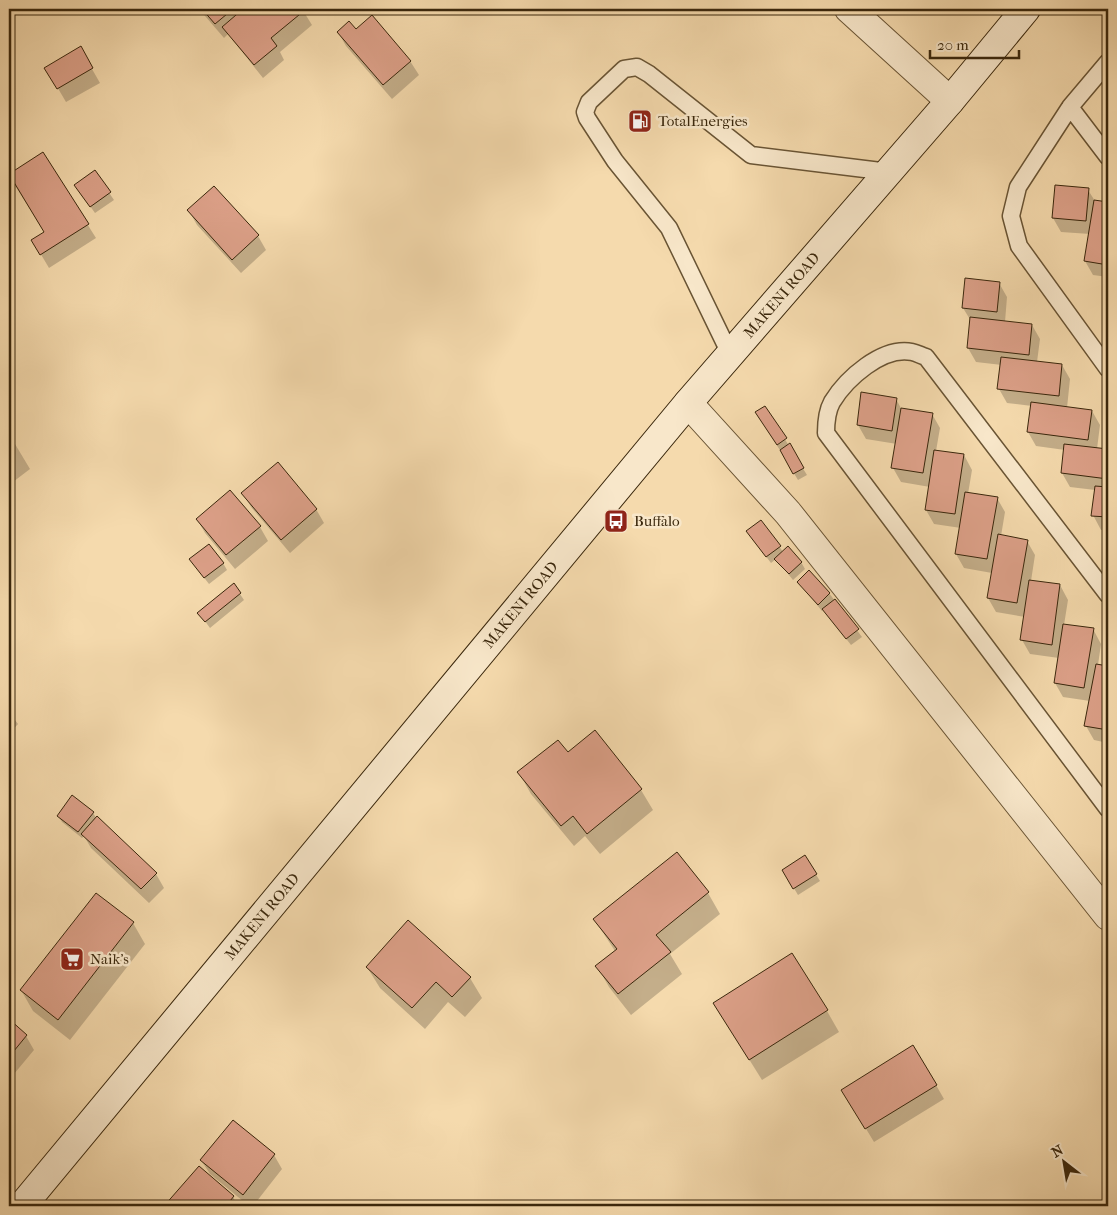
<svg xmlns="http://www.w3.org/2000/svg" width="1117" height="1215" font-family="'IM FELL French Canon',serif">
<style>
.shadow{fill:#0003}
.building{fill:#dca088;stroke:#3a270c}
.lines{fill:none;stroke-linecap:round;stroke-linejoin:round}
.lane-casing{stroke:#695434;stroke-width:19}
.street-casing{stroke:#695434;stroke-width:30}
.secondary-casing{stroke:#3a270c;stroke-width:30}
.lane{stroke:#f8e7ca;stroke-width:16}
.street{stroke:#f8e7ca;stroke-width:28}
.secondary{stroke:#f8e7ca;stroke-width:28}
.labels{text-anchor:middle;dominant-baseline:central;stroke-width:5;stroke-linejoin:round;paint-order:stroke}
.poi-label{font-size:15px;fill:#3a270c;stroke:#f8e7ca;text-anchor:start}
.street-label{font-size:15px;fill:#3a270c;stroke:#f8e7ca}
</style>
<rect width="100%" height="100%" fill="#f5daad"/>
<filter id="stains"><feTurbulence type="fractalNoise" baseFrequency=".004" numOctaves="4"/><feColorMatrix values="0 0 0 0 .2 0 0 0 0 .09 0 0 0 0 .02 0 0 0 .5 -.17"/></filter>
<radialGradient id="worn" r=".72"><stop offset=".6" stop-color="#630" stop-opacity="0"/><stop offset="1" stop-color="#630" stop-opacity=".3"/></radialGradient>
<path class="shadow" d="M 199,9 L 302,9 L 312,25 L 280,52 L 284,60 L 263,78 L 228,34 L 224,38 Z
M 356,31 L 410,61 L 419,75 L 392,99 L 346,46 L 338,32 Z
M 80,48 L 100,83 L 66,102 L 46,68 Z
M 43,154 L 96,238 L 49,268 L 33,241 L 45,233 L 9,176 Z
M 95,172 L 114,200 L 95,213 L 80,192 Z
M 1088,190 L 1095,201 L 1108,203 L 1108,277 L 1093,275 L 1085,261 L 1090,234 L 1061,232 L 1053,218 Z
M 189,211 L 258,236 L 266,250 L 241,273 L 197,225 Z
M 999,283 L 1007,297 L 1005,322 L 1032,325 L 1040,339 L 1037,362 L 1062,365 L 1070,379 L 1067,408 L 1092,411 L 1100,425 L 1097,449 L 1108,451 L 1108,530 L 1101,530 L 1093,515 L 1095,490 L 1070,487 L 1062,473 L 1065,450 L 1036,446 L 1028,432 L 1032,406 L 1007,403 L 999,389 L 1002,365 L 976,362 L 968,348 L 971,321 L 963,308 Z
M 896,399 L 902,410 L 932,414 L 940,428 L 936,451 L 964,455 L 972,470 L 968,494 L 997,498 L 1005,512 L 1001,536 L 1027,541 L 1035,555 L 1031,581 L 1060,585 L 1068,600 L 1064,625 L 1093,629 L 1101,644 L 1098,665 L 1108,667 L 1108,743 L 1094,740 L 1086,726 L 1090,701 L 1063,697 L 1055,683 L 1059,658 L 1030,654 L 1022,640 L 1025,617 L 996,612 L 988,598 L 992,573 L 964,568 L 956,554 L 961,528 L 934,524 L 926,510 L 930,487 L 901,482 L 893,468 L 897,444 L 866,439 L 858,425 Z
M 765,407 L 807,475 L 798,480 L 761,419 Z
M 9,434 L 30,469 L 9,485 Z
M 243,493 L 316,509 L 324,523 L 290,553 L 251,507 Z
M 197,519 L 260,527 L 268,541 L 235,569 L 205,533 Z
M 752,538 L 779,546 L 783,552 L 801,562 L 805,569 L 793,580 L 776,559 L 771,563 Z
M 223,563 L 227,570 L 209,584 L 195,566 Z
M 798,582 L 829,593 L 862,637 L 851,645 L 823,609 L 822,611 Z
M 240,594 L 244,600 L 210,628 L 199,613 Z
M 9,712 L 18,724 L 9,734 Z
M 595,732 L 641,790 L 653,810 L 600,854 L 585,836 L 574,846 L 531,794 L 519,773 L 568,754 Z
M 93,813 L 97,819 L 156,874 L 164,888 L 149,903 L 91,848 L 84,836 L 82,838 L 62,822 L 58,816 Z
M 677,853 L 708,893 L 720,914 L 670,954 L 682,974 L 631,1015 L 609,987 L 597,966 L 615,951 L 594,919 Z
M 805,857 L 820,881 L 798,895 L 783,870 Z
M 133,923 L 145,944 L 70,1040 L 33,1011 L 21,990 Z
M 367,967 L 470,978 L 482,998 L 465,1017 L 448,1002 L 425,1029 L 380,988 Z
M 827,1011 L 839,1032 L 762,1080 L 727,1024 Z
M 9,1021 L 26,1036 L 34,1050 L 9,1080 Z
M 936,1085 L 944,1099 L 874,1142 L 851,1104 Z
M 233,1121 L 274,1155 L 282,1169 L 253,1206 L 249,1206 L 210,1174 L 201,1160 Z
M 199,1168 L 233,1197 L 238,1206 L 165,1206 Z"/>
<path class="building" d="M 202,9 L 233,9 L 215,24 Z
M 243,9 L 303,9 L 305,10 L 271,38 L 277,46 L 254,65 L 222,27 Z
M 372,15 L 411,61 L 383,85 L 337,32 L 349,21 L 356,29 Z
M 81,46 L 93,68 L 57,89 L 44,68 Z
M 43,152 L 89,224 L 40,255 L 31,240 L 44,232 L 9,174 Z
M 95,170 L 111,192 L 90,207 L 74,185 Z
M 1055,185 L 1089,188 L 1086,221 L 1052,218 Z
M 214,186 L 259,235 L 232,260 L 187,210 Z
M 1094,200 L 1108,202 L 1108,265 L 1084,261 Z
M 965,278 L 1000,282 L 997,312 L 962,308 Z
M 970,317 L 1032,324 L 1029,355 L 967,348 Z
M 1001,357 L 1062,364 L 1059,396 L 997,389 Z
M 861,392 L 897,398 L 892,431 L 857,425 Z
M 1031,402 L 1092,410 L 1088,440 L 1027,432 Z
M 765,406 L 787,438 L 777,445 L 755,412 Z
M 901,408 L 933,413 L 923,473 L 891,468 Z
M 790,443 L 804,468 L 793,474 L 780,450 Z
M 1064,444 L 1108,449 L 1108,479 L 1061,473 Z
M 934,450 L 964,454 L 955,514 L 925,510 Z
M 278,462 L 317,509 L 281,540 L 241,493 Z
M 1095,486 L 1108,487 L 1108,517 L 1091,516 Z
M 230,490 L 261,526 L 226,555 L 196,519 Z
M 965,492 L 998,497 L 987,559 L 955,554 Z
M 761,520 L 781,546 L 766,557 L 746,531 Z
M 998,534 L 1028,540 L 1017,603 L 987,598 Z
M 209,544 L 224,563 L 204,578 L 189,559 Z
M 788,546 L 802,562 L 789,574 L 774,559 Z
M 809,570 L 830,593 L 818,605 L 797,582 Z
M 1029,580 L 1060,584 L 1052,645 L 1020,640 Z
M 234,583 L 241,593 L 205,622 L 197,613 Z
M 835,599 L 859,629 L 846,639 L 822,609 Z
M 1063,624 L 1094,628 L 1084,688 L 1054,683 Z
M 1096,664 L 1108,666 L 1108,730 L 1084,726 Z
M 595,730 L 642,789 L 587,834 L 573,816 L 561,826 L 517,772 L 558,740 L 568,752 Z
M 72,795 L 94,812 L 78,832 L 57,816 Z
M 97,816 L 157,873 L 141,889 L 81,834 Z
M 677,852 L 709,892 L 656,935 L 671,952 L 618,994 L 595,966 L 617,949 L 593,919 Z
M 805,855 L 817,874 L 793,889 L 782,870 Z
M 96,893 L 134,922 L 58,1020 L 20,990 Z
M 408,920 L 471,977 L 452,997 L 436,982 L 412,1008 L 366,967 Z
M 792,953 L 828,1010 L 749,1060 L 713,1003 Z
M 9,1019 L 27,1035 L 9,1057 Z
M 913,1045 L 937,1085 L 865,1129 L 841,1090 Z
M 233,1120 L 275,1154 L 243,1195 L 200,1160 Z
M 199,1166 L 234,1196 L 226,1206 L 164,1206 Z"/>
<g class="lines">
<g class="lane-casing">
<path id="lane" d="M 1108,62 L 1070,107 L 1018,187 L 1011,216 L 1019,246 L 1108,369
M 1070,107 L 1108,157
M 730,354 L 669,228 L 615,161 L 587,118 L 585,112 L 589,102 L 624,69 L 637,67 L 649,74 L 751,155 L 889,172
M 1108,595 L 926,357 C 922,356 917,353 912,352 C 882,346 846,379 832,402 C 827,411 826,422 826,433 L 1108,809"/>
</g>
<g class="street-casing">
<path id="street" d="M 849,9 L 950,101
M 688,403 L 788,513 L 1108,916"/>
</g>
<g class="secondary-casing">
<g id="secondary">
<path id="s1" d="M 22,1206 L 688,403 L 950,101 L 1026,9"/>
</g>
</g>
<use href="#lane" class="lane"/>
<use href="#street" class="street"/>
<use href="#secondary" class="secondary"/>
</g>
<defs>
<g id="fuel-square" transform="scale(1.25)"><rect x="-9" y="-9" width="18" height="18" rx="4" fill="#8f2418" stroke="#f8e7ca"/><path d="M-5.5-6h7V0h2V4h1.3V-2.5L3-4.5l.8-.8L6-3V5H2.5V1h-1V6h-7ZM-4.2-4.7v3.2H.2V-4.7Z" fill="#fff"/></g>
<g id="bus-square" transform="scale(1.25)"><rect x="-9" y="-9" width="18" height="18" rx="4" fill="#8f2418" stroke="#f8e7ca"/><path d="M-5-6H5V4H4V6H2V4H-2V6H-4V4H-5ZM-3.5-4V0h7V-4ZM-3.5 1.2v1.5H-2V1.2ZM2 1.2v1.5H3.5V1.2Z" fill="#fff"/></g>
<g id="supermarket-square" transform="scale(1.25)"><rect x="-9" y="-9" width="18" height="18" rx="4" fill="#8f2418" stroke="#f8e7ca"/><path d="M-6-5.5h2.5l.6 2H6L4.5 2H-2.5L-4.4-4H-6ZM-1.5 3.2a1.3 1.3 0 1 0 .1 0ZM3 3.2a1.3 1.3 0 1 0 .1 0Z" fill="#fff"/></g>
</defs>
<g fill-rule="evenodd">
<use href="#fuel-square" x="640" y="121"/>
<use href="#bus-square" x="616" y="521"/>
<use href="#supermarket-square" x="72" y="959"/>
</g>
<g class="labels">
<g class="poi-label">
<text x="658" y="121">TotalEnergies</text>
<text x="634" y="521">Buffalo</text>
<text x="90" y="959">Naik's</text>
</g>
<g class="street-label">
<text stroke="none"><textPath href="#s1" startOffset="1186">MAKENI ROAD</textPath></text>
<text stroke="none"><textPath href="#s1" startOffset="781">MAKENI ROAD</textPath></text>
<text stroke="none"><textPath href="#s1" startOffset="376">MAKENI ROAD</textPath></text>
</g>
</g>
<rect width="1117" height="1215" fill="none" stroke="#f5daad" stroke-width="30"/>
<rect x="10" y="10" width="1097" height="1195" fill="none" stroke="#3a270c" stroke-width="2.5"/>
<rect x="15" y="15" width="1087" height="1185" fill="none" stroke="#3a270c"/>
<g transform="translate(1064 1162) rotate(329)" stroke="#f8e7ca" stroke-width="4" paint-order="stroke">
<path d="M0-4L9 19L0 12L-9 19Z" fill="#3a270c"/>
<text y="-8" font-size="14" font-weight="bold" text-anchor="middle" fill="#3a270c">N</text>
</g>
<path d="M930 50v8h89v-8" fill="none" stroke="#3a270c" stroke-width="2.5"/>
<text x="937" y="50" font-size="15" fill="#3a270c" stroke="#f8e7ca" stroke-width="4" paint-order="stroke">20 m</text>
<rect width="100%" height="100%" filter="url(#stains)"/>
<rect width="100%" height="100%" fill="url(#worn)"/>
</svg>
